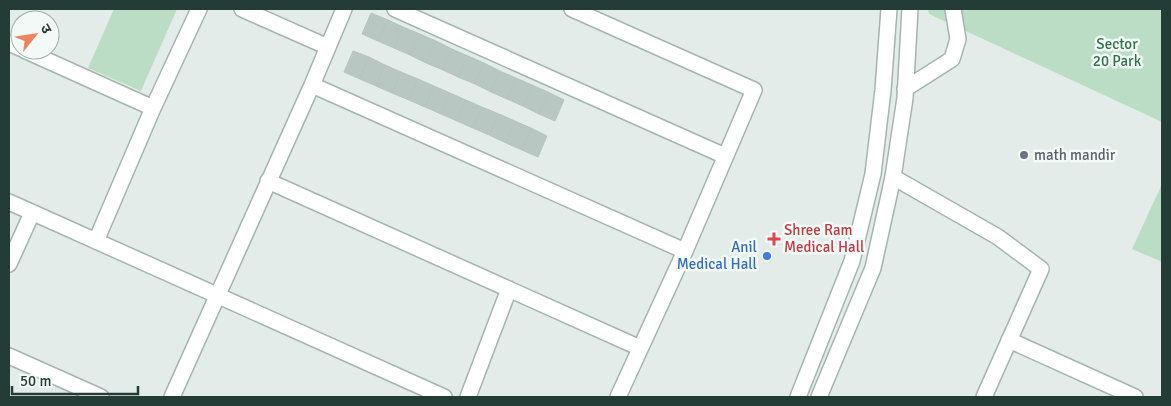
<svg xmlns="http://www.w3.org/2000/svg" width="1171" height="406" font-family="Signika,'Noto Sans Devanagari',sans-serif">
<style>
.green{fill:#bcddc5}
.building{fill:#b8c7c1;stroke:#b5c6bf}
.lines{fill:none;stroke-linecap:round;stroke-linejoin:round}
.minor-casing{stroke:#a6b4af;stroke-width:18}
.tertiary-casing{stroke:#a6b4af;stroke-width:18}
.minor{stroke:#fff;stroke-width:15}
.tertiary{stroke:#fff;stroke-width:15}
.worship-dot{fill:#6b7280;stroke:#f3f9f6;stroke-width:2}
.health-dot{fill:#e0444e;stroke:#f3f9f6;stroke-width:2}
.shop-dot{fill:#3f7fe0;stroke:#f3f9f6;stroke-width:2}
.labels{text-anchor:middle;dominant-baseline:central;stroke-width:5;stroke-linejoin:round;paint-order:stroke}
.park-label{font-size:15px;fill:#2e7349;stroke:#f3f9f6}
.worship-label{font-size:15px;fill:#5b616d;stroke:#f3f9f6;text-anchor:start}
.health-label{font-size:15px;fill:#be3a42;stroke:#f3f9f6;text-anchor:start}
.shop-label{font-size:15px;fill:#366cbe;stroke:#f3f9f6;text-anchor:end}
</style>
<rect width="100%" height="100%" fill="#e3ece8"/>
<path class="green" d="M 114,9 L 177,9 L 141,91 L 88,68 Z
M 928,9 L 1162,9 L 1162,122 L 929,14 Z
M 1162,184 L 1162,262 L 1132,249 Z"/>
<path class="building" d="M 371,13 L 388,20 L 378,41 L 362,34 Z
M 388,20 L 403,27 L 394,48 L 378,41 Z
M 403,27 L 420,34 L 410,55 L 394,48 Z
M 420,34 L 436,41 L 426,63 L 410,55 Z
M 436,41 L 452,49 L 443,70 L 426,63 Z
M 452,49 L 468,56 L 458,77 L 443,70 Z
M 353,51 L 369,57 L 360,79 L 344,72 Z
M 468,56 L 484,63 L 475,84 L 458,77 Z
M 369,57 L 385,65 L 376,86 L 360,79 Z
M 484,63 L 500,71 L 491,92 L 475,84 Z
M 385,65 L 401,72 L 392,93 L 376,86 Z
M 500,71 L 516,78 L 507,99 L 491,92 Z
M 401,72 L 418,79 L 409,100 L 392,93 Z
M 516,78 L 532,85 L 523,106 L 507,99 Z
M 418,79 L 434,86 L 425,107 L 409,100 Z
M 532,85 L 548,92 L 539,114 L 523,106 Z
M 434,86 L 450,93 L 441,114 L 425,107 Z
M 548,92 L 564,100 L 555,121 L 539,114 Z
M 450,93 L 466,100 L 457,121 L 441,114 Z
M 466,100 L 482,107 L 473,128 L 457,121 Z
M 482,107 L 499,114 L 489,135 L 473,128 Z
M 499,114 L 515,121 L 506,143 L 489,135 Z
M 515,121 L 531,128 L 522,150 L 506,143 Z
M 531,128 L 547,136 L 538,157 L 522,150 Z"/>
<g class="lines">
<g class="minor-casing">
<path id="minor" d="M 242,9 L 328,47
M 395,9 L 725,156
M 572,9 L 754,90 L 685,251 L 618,397
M 9,43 L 20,48
M 24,50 L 153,108
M 312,85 L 685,251
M 905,89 L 952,59 L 958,39 L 953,9
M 893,177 L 998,237 L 1041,269 L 984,397
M 268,181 L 640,348
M 96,241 L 153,108 L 199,9
M 9,264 L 32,213
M 1009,340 L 1135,397
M 9,356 L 101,397
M 172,397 L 312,85 L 344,9
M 468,397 L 509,289"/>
</g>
<g class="tertiary-casing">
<path id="tertiary" d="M 9,202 L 444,397
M 798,397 L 852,261 L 873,174 L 883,90 L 889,9
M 819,397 L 873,268 L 893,177 L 905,98 L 910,9"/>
</g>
<use href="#minor" class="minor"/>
<use href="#tertiary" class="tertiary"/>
</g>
<circle class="worship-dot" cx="1024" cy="155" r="5"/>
<path class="health-dot" d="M771.5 231.5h5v5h5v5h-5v5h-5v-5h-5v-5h5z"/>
<circle class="shop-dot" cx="767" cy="256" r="5"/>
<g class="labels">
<g class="park-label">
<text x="1117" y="44">Sector<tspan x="1117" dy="17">20 Park</tspan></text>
</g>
<g class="worship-label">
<text x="1034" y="155">math mandir</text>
</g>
<g class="health-label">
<text x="784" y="230">Shree Ram<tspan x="784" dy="17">Medical Hall</tspan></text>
</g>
<g class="shop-label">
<text x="757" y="247">Anil<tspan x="757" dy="17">Medical Hall</tspan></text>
</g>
</g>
<rect width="1171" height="406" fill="none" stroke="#233d36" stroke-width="20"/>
<g transform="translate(35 35) rotate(60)"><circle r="24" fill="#f3f9f6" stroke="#a0aea9"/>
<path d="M0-4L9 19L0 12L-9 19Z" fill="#ee835f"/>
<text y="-8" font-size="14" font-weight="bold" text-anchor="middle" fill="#233d36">उ</text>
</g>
<path d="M12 386v8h126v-8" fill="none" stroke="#233d36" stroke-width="2.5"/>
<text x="20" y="386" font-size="15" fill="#233d36" stroke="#f3f9f6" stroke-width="4" paint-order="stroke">50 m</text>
</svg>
